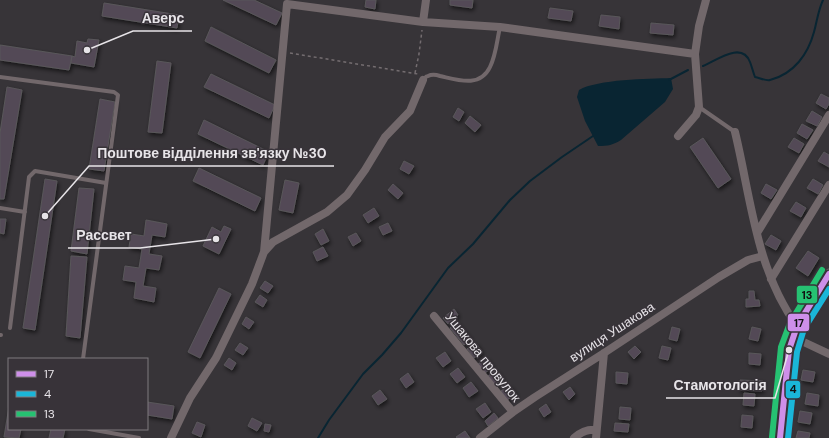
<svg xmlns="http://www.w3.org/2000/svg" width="829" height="438" font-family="'DM Sans',sans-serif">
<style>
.water{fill:#092532}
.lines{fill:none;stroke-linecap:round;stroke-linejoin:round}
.stream{stroke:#092532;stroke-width:2}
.building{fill:#534957;stroke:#59575a;filter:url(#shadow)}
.path{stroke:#746d70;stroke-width:1.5;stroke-dasharray:3 3;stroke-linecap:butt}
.service{stroke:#72686b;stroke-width:4}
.minor{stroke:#72686b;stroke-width:8}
.secondary{stroke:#756a6e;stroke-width:11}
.bus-1-casing{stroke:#383339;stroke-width:9}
.bus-2-casing{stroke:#383339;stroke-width:9}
.bus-3-casing{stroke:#383339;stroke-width:9}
.bus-1{stroke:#ce8fe9;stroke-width:6}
.bus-2{stroke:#1ab6d8;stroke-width:6}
.bus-3{stroke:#26c172;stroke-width:6}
.labels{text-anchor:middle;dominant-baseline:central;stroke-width:3;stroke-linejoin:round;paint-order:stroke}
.street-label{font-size:13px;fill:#e7e4e8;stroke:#383339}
.leader{fill:none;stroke:#e7e4e8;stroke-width:1.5}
.callout-dot{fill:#e7e4e8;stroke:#383339;stroke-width:1.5}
.callout-label{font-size:14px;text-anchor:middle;font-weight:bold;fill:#e7e4e8;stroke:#383339;stroke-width:3;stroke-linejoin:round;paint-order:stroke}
.line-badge{stroke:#383339;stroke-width:1.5}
.pale-badge-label{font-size:11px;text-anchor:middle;font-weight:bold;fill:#111}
</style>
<defs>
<filter id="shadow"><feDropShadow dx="1.5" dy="2.5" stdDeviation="2" flood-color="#0009"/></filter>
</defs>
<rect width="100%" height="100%" fill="#373438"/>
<path class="water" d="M 671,78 L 673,89 L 665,102 L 621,140 C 613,145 608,146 598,146 L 585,121 L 577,97 L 579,90 C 598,79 648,79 671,78 Z"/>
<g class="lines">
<path class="stream" d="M 703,66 C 717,60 742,41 750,62 C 752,67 753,72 755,77 C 760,78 766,81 770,80 C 794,74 808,54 814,32 C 817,21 818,11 823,0
M 669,80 L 688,70
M 318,438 L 329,420 L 363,374 L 382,355 L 401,333 L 448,268 L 473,244 L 510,200 L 530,181 L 562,157 L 593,136"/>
</g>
<path class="building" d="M 223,0 L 254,0 L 282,13 L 276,25 Z
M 366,0 L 376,0 L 375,9 L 365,7 Z
M 450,0 L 473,0 L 472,8 L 450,5 Z
M 104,3 L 179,15 L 177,28 L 102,16 Z
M 550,8 L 573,11 L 571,21 L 548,18 Z
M 601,15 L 620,17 L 619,29 L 599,26 Z
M 651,23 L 674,25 L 673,35 L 650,33 Z
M 211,27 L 276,60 L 269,73 L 205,41 Z
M 88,39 L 99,40 L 94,67 L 71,63 L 72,56 L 75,57 L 77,41 L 87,43 Z
M 0,45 L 72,56 L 69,70 L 0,60 Z
M 157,61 L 171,63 L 162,133 L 148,132 Z
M 211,74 L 275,105 L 269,118 L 204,87 Z
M 7,87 L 22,90 L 4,199 L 0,199 L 0,133 Z
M 821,94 L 829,98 L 829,104 L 826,109 L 816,103 Z
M 100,99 L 115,102 L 104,171 L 89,169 Z
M 458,108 L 464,112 L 459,121 L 453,117 Z
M 812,111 L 822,117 L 817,126 L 806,121 Z
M 470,116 L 481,125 L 475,132 L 465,123 Z
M 204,120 L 269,152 L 263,165 L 198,134 Z
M 802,124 L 813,130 L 807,139 L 797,133 Z
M 703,138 L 731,179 L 718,188 L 690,147 Z
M 794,138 L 804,144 L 799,153 L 788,147 Z
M 824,152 L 829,155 L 829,167 L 818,161 Z
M 404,161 L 414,166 L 409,174 L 400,169 Z
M 199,168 L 261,198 L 255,211 L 193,181 Z
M 45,179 L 57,181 L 35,330 L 23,328 Z
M 813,179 L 823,185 L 818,194 L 807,188 Z
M 285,180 L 299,183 L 293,213 L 279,210 Z
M 393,184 L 403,193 L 398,199 L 388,190 Z
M 766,184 L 777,190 L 771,199 L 761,193 Z
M 79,188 L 94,189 L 87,254 L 71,251 Z
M 796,202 L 806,208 L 801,217 L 790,211 Z
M 374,208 L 379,216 L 368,223 L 363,215 Z
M 0,219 L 6,219 L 4,234 L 0,233 Z
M 146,220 L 167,224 L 165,237 L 152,235 L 149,254 L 162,256 L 159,270 L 146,268 L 143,286 L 156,288 L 154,302 L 134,298 L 136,282 L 123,280 L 125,266 L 139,268 L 142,249 L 129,247 L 131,234 L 144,236 Z
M 388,223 L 392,231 L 383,235 L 379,227 Z
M 224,226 L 231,229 L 219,254 L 203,246 L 212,227 L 221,232 Z
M 323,229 L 329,241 L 321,245 L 315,234 Z
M 356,233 L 361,241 L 353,246 L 348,237 Z
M 771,235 L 781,241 L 776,250 L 765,244 Z
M 323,247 L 328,256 L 317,261 L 313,252 Z
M 808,251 L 819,258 L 808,276 L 796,268 Z
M 71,256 L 87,257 L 80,338 L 66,336 Z
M 265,281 L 273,286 L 268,293 L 260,288 Z
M 219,288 L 231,294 L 200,358 L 188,352 Z
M 749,291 L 754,291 L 755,300 L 759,300 L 760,306 L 746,307 L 746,299 L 749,299 Z
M 260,295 L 267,300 L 263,307 L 255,302 Z
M 454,309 L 458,315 L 448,324 L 443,318 Z
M 246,317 L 254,322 L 249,329 L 242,324 Z
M 457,322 L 471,339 L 464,345 L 450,328 Z
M 672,327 L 680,329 L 677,341 L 669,339 Z
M 752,327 L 761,329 L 758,341 L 749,339 Z
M 240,343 L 248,348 L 243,355 L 235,350 Z
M 476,343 L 482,352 L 474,358 L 467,349 Z
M 635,346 L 641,352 L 634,359 L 628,352 Z
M 662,346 L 671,348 L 668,360 L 659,358 Z
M 445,352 L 451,361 L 443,367 L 436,358 Z
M 749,353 L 761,354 L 760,365 L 749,364 Z
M 229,358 L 236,363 L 232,370 L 224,365 Z
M 487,358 L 493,367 L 485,373 L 478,364 Z
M 458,368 L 465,377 L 457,383 L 450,374 Z
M 496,370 L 503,379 L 495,385 L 488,376 Z
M 803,370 L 815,372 L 813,382 L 801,380 Z
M 616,372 L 628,373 L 627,384 L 616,383 Z
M 408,373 L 414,382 L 406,388 L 400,379 Z
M 740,380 L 763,381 L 762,391 L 739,390 Z
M 471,382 L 478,391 L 469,397 L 463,388 Z
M 509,385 L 516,394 L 507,400 L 501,391 Z
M 570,387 L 575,394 L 569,400 L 563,392 Z
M 380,390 L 387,399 L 378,405 L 372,396 Z
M 744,393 L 755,394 L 754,406 L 743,405 Z
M 807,393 L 819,395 L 818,406 L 805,404 Z
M 147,402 L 174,406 L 172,419 L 147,415 Z
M 485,403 L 491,412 L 483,418 L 476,409 Z
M 546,404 L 551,412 L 544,417 L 539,409 Z
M 9,407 L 9,429 L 21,429 L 19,438 L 4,437 Z
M 620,407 L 631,408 L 630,420 L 619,419 Z
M 800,411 L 812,413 L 810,424 L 798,422 Z
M 494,413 L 498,418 L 488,426 L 485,421 Z
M 742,415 L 753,416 L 752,428 L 741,427 Z
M 252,418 L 262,423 L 257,431 L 248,426 Z
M 197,422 L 205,425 L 201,437 L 192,433 Z
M 615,423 L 629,424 L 628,432 L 614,431 Z
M 265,424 L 271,425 L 269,432 L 264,431 Z
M 51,429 L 65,429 L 63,438 L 49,438 Z
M 465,431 L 470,438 L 457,438 L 456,437 Z
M 798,431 L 810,433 L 809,438 L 796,438 Z"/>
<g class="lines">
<path class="path" d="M 290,53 L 418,74
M 415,73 L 419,54 L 422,30"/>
<path class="service" d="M 0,77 L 114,92 L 118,95 L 83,359
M 423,80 C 425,78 426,76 428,76 C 432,74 437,75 440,76 C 458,80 480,88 490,67 C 496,55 497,40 500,27
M 699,107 L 735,132
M 0,208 L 25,212
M 10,328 L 29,177 L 35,171 L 106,183
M 0,335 L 1,335
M 89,429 L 139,438"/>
<path class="minor" d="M 423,22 L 426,0
M 735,132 C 751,198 756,270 797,326
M 678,136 L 696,115 L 699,107 L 695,54 L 699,26 L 706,0
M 757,233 L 829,115
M 264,252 L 287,4 L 423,22 L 500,27 L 695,54
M 771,279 L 829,185
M 434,316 L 513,412
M 793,337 L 829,354
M 171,438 L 190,398 L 216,358 L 252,284 L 264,252 L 273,242 L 327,212 L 347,195 L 365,170 L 385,137 L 410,111 L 423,80
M 480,438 L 513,412 L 535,397 L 604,353 L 719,277 L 748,260 L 763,256
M 574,438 C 581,432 587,429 596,430
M 596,438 L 604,353"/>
<path class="secondary" d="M 780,438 L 789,350 L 797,326 L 829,274"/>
<g class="bus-1-casing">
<path id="bus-1" d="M 780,438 L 789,350 L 797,326 L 829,274"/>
</g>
<g class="bus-2-casing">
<path id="bus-2" d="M 788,438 L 797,352 L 804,329 L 829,289"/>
</g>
<g class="bus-3-casing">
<path id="bus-3" d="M 772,437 L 781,347 L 790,323 L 822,270"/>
</g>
<use href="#bus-1" class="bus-1"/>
<use href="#bus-2" class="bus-2"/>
<use href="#bus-3" class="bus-3"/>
</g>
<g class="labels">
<g class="street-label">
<text transform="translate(612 332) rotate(-33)">вулиця Ушакова</text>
<text transform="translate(483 357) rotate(51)">Ушакова провулок</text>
</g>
</g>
<path class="leader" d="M87 50L133 31H192M45 216L89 166H334M216 239L140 248H68M789 350L775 398H666"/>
<g class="callout-dot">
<circle cx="87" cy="50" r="4"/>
<circle cx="45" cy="216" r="4"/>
<circle cx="216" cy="239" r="4"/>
<circle cx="789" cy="350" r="4"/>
</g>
<g class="callout-label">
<text x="163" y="23">Аверс</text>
<text x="212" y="158">Поштове відділення зв'язку №30</text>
<text x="104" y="240">Рассвет</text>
<text x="720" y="390">Стамотологія</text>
</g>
<g class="line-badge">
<rect x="796" y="285" width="22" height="19" rx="4" fill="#26c172"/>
<rect x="787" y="313" width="23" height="19" rx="4" fill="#ce8fe9"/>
<rect x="785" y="380" width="16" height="19" rx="4" fill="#1ab6d8"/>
</g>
<g class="pale-badge-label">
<text x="807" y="299">13</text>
<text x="799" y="327">17</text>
<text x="793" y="393">4</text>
</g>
<rect x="8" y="358" width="140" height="72" fill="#383339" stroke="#7e7a7f"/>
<rect x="16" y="371" width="20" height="6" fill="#ce8fe9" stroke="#7e7a7f"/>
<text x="44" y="378" font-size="12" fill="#e7e4e8">17</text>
<rect x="16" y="391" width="20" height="6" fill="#1ab6d8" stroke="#7e7a7f"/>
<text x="44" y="398" font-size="12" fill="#e7e4e8">4</text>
<rect x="16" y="411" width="20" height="6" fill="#26c172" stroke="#7e7a7f"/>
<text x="44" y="418" font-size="12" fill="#e7e4e8">13</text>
</svg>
